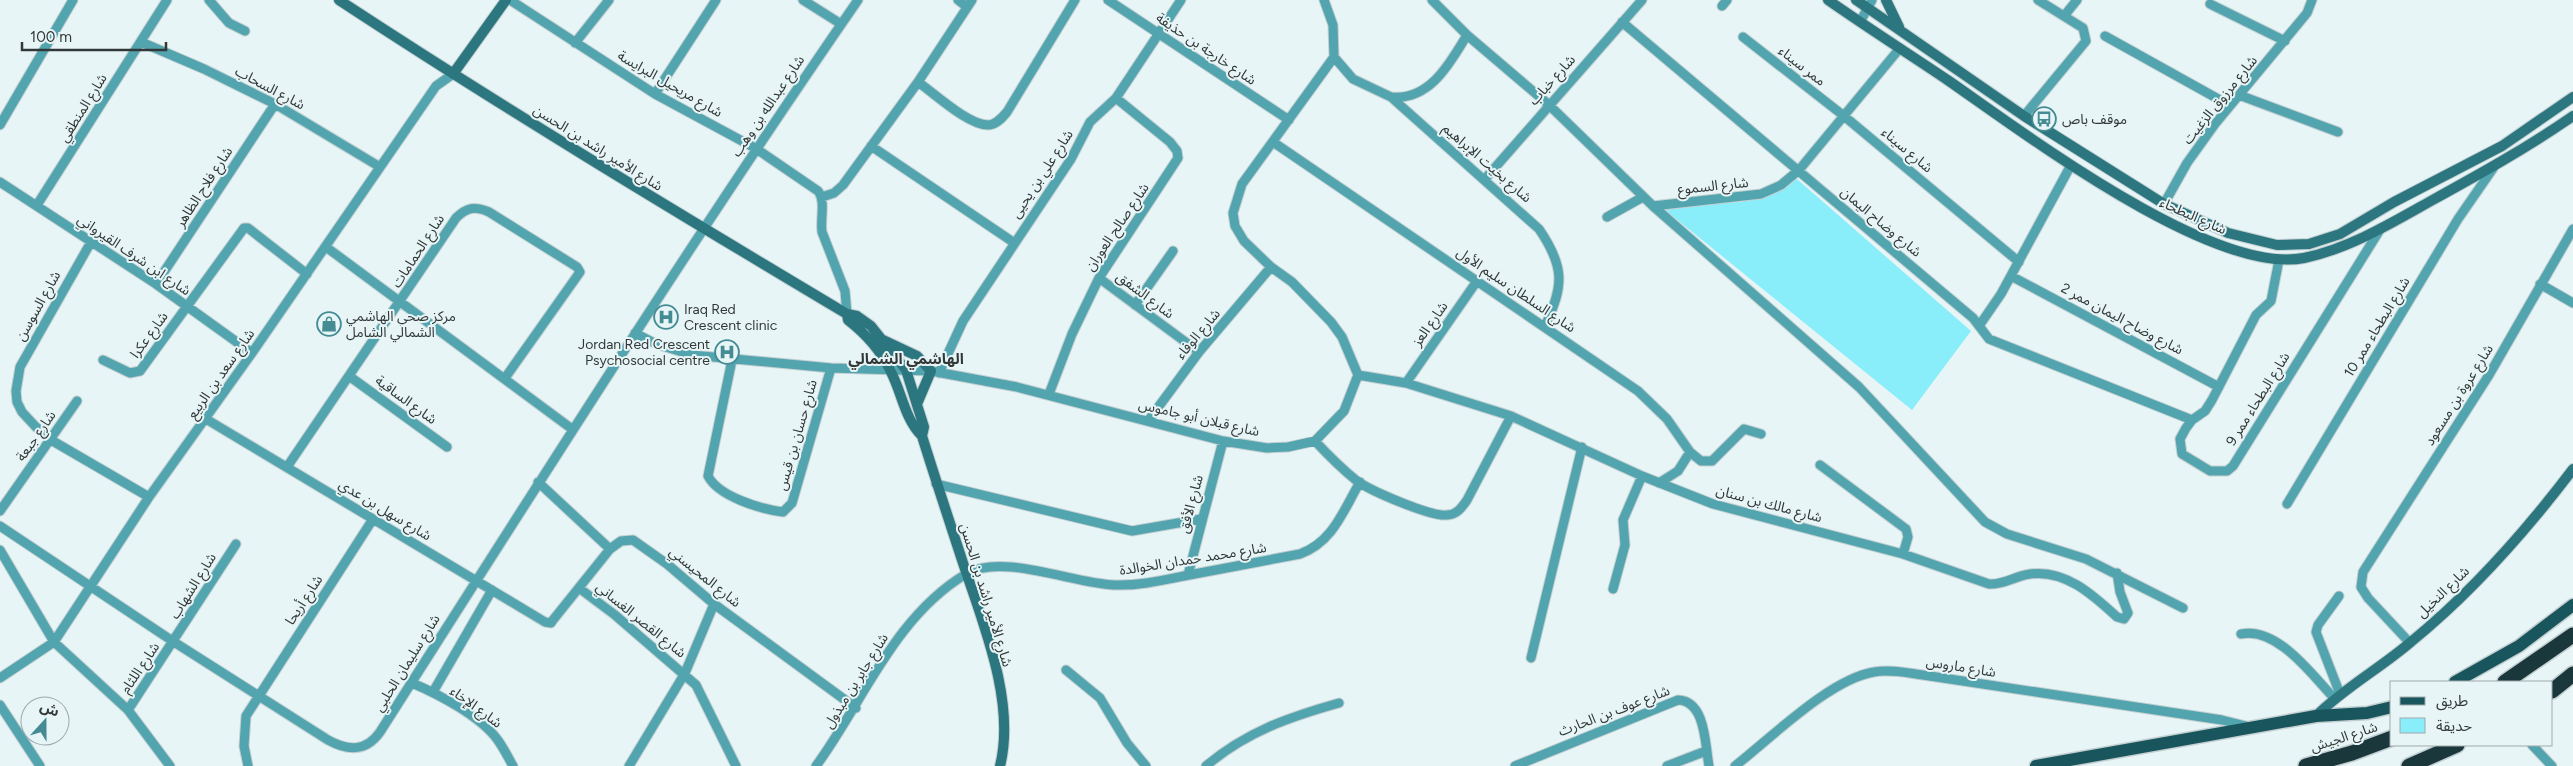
<svg xmlns="http://www.w3.org/2000/svg" width="2573" height="766" font-family="Figtree,'Noto Sans Arabic',sans-serif">
<style>
.green{fill:#8aeefa}
.lines{fill:none;stroke-linecap:round;stroke-linejoin:round}
.street-casing{stroke:#c3cfd1;stroke-width:11}
.secondary-casing{stroke:#c3cfd1;stroke-width:12}
.primary-casing{stroke:#c3cfd1;stroke-width:15}
.highway-casing{stroke:#c3cfd1;stroke-width:18}
.street{stroke:#52a4ae;stroke-width:9}
.secondary{stroke:#2b767f;stroke-width:10}
.primary{stroke:#18555c;stroke-width:12}
.highway{stroke:#1a383c;stroke-width:15}
.labels{text-anchor:middle;dominant-baseline:central;stroke-width:4;stroke-linejoin:round;paint-order:stroke}
.street-label{font-size:14px;fill:#323838;stroke:#e7f5f7}
.poi-label{font-size:14px;fill:#323838;stroke:#e7f5f7;text-anchor:start}
.neighbourhood-label{font-size:15px;font-weight:bold;fill:#323838;stroke:#e7f5f7}
</style>
<rect width="100%" height="100%" fill="#e7f5f7"/>
<path class="green" d="M 1797,179 L 1971,331 L 1912,410 L 1659,205 L 1741,202 Z"/>
<g class="lines">
<g class="street-casing">
<path id="street" d="M 209,0 L 229,23 L 245,31
M 510,0 L 655,94 L 755,148 L 818,191 C 826,201 820,219 822,232 L 845,291 L 847,314
M 803,0 L 841,24
M 958,0 L 967,7
M 1108,0 L 1289,120
M 1432,0 L 1467,35 L 1548,104 L 1653,206 L 1859,387 L 1985,522 L 2007,534 L 2086,559 L 2183,608
M 2210,4 L 2285,41
M 1722,6 L 1727,0
M 2064,16 L 2077,0
M 1622,22 L 1973,318 L 1989,339 L 2192,420
M 1860,22 L 1872,0
M 2105,36 L 2229,105
M 1743,37 L 1844,116 L 2019,262
M 141,42 L 204,69 L 275,104 L 380,167
M 575,43 L 609,0
M 1334,57 L 1353,79 L 1391,97 L 1539,229 C 1565,267 1564,286 1545,326
M 918,82 C 935,94 968,125 988,125 C 996,125 1002,118 1007,112 L 1075,0
M 655,94 L 716,0
M 2239,95 L 2338,132
M 1391,97 C 1430,101 1450,63 1467,35
M 2024,116 L 2086,41 L 2083,28 L 2038,0
M 0,125 L 73,0
M 1273,142 L 1638,391 L 1667,419 L 1690,452 L 1701,461 L 1712,461 L 1744,429 L 1761,434
M 871,146 L 1013,242
M 1485,179 L 1642,0
M 0,182 L 156,284 L 252,353
M 822,197 L 834,193 L 843,185 L 918,82 L 972,0
M 2164,204 L 2187,163 L 2215,124 L 2307,13 L 2312,0
M 37,205 L 167,0
M 1653,206 L 1761,194 L 1781,185 L 1799,170 L 1900,48
M 1607,217 L 1643,197
M 91,242 L 20,367 L 16,391 L 17,402 L 22,412 L 35,426 L 51,440 L 149,497
M 326,247 L 572,429
M 2279,260 L 2271,301 L 2256,315 L 2212,400 L 2205,411 L 2192,420 L 2186,428 L 2180,439 L 2182,454 L 2210,471 L 2227,471 L 2233,466 L 2381,228
M 2011,276 L 2219,387
M 1099,278 L 1199,352
M 156,284 L 275,104
M 2540,284 L 2573,303
M 1135,305 L 1173,251
M 1979,326 L 2001,294 L 2071,165
M 635,333 L 656,344 L 692,355 L 831,368 L 931,371 L 1017,387 L 1223,441 L 1267,448 L 1288,447 L 1315,441 L 1344,411 L 1358,375 L 1342,337 L 1331,322 L 1292,282 L 1271,267 L 1244,241 L 1235,226 L 1233,213 L 1242,184 L 1334,57 L 1333,25 L 1324,0
M 103,360 L 130,373 L 140,371 L 244,228 L 248,228 L 307,274
M 732,360 L 708,476 C 719,497 761,509 783,512 L 792,503 L 831,368
M 939,373 L 963,321 L 1071,159 L 1090,122 L 1116,98 L 1181,0
M 1358,375 L 1406,383 L 1511,416 L 1642,476 L 1713,504 L 1903,554 L 1989,584 C 2004,585 2015,576 2030,574 C 2065,569 2093,595 2117,617 L 2124,619 L 2128,613 L 2120,592 L 2117,573
M 349,376 L 447,447
M 1406,383 L 1477,281
M 1049,394 L 1072,334 L 1099,278 L 1178,158 L 1177,151 L 1170,142 L 1116,98
M 206,419 L 545,622 L 551,623 L 553,620 L 610,549 L 621,541 L 633,540 L 667,564 L 714,604 L 856,708
M 1148,421 L 1199,352 L 1271,267
M 1315,441 C 1328,455 1342,469 1357,481 C 1371,491 1431,517 1447,515 C 1457,515 1462,507 1467,500 L 1511,416
M 1820,465 L 1906,529 L 1908,537 L 1903,554
M 287,467 L 456,218 C 467,207 475,206 489,212 L 577,267 L 580,272 L 505,378
M 538,482 L 610,549
M 1659,483 L 1678,471 L 1690,452
M 936,484 L 1132,531 L 1201,519
M 2287,504 L 2458,219 L 2494,167
M 0,511 L 77,401
M 0,526 L 174,642 L 328,740 C 348,751 366,752 380,732 C 537,486 692,240 858,0
M 0,550 L 54,642 L 128,710 L 170,766
M 1188,575 L 1223,441
M 579,588 L 615,615 L 696,685 L 736,766
M 1613,589 L 1625,545 L 1623,520 L 1642,476
M 2339,596 L 2318,625 L 2316,632 L 2340,694
M 2241,634 C 2277,626 2312,675 2334,698
M 2410,643 L 2368,598 L 2361,587 L 2363,572 L 2489,375 L 2573,229
M 1531,658 L 1582,447
M 1066,670 L 1100,698 L 1127,743 L 1146,766
M 0,678 L 54,642 L 149,497 L 252,353 L 436,86 L 453,74
M 412,683 C 438,694 480,716 497,739 C 503,747 508,757 513,766
M 433,692 L 492,590
M 0,705 L 40,766
M 128,710 L 236,544
M 2532,745 L 2552,766
M 248,766 L 244,746 L 246,716 L 373,519
M 629,766 L 685,673 L 714,604
M 816,766 C 863,702 894,617 966,574 C 1002,553 1072,583 1114,585 C 1139,586 1164,580 1189,575 C 1226,568 1263,561 1300,554 C 1333,542 1343,511 1360,482
M 1206,766 C 1246,732 1289,717 1339,703
M 1515,766 L 1678,700 C 1706,701 1705,745 1709,766
M 1667,766 L 1706,751
M 1735,766 C 1771,738 1830,679 1874,672 C 1890,669 1907,673 1923,675 L 2222,720 L 2250,727"/>
</g>
<g class="secondary-casing">
<path id="secondary" d="M 339,0 C 505,109 676,212 847,314 L 857,316 L 871,326 L 906,370 L 924,427 L 922,436
M 1828,0 C 1868,28 1909,54 1949,81 C 2024,133 2213,276 2304,258 C 2348,249 2390,224 2429,202 C 2478,175 2527,148 2573,116
M 1856,0 L 2024,116 L 2164,204 L 2228,233 L 2277,245 L 2309,244 L 2340,234 L 2394,202 L 2502,146 L 2573,97
M 1886,0 L 1899,27
M 453,74 L 506,0
M 847,314 L 848,320 C 866,334 880,349 890,370 C 902,392 904,418 922,436 C 935,478 949,520 963,563 C 983,623 1016,702 1000,766
M 883,340 L 917,356 L 931,371 L 917,404
M 2316,716 C 2345,687 2381,668 2412,641 C 2472,592 2526,531 2573,469"/>
</g>
<g class="primary-casing">
<path id="primary" d="M 2455,682 L 2519,646 L 2573,605
M 2036,766 L 2316,716 L 2367,713 L 2392,707"/>
</g>
<g class="highway-casing">
<path id="highway" d="M 2505,682 L 2573,635
M 2552,691 L 2573,674
M 2306,766 L 2352,753 L 2392,738
M 2409,766 L 2457,745"/>
</g>
<use href="#street" class="street"/>
<use href="#secondary" class="secondary"/>
<use href="#primary" class="primary"/>
<use href="#highway" class="highway"/>
</g>
<defs>
<g id="bus-ring" transform="scale(1.25)"><circle r="9.5" fill="#e7f5f7" stroke="#448b94" stroke-width="1.5"/><path d="M-5-6H5V4H4V6H2V4H-2V6H-4V4H-5ZM-3.5-4V0h7V-4ZM-3.5 1.2v1.5H-2V1.2ZM2 1.2v1.5H3.5V1.2Z" fill="#448b94"/></g>
<g id="hospital-ring" transform="scale(1.25)"><circle r="9.5" fill="#e7f5f7" stroke="#448b94" stroke-width="1.5"/><path d="M-5-5h3v3.5h4V-5h3V5h-3V1.5h-4V5h-3Z" fill="#448b94"/></g>
<g id="shop-ring" transform="scale(1.25)"><circle r="9.5" fill="#e7f5f7" stroke="#448b94" stroke-width="1.5"/><path d="M-5-2.5h2.3a2.7 3.5 0 0 1 5.4 0H5L5.5 6h-11ZM-1.5-2.5h3a1.5 2.3 0 0 0-3 0Z" fill="#448b94"/></g>
</defs>
<g fill-rule="evenodd">
<use href="#bus-ring" x="2044" y="119"/>
<use href="#hospital-ring" x="666" y="317"/>
<use href="#shop-ring" x="329" y="324"/>
<use href="#hospital-ring" x="727" y="352"/>
</g>
<g class="labels">
<g class="street-label">
<text transform="translate(1206 49) rotate(34)">شارع خارجة بن حذيفة</text>
<text transform="translate(1802 66) rotate(38)">ممر سيناء</text>
<text transform="translate(1552 80) rotate(-48)">شارع خباب</text>
<text transform="translate(670 84) rotate(30)">شارع مريحيل البرايسة</text>
<text transform="translate(270 88) rotate(28)">شارع السحاب</text>
<text transform="translate(2220 100) rotate(-51)">شارع مرزوق الزغيت</text>
<text transform="translate(768 106) rotate(-56)">شارع عبدالله بن وهب</text>
<text transform="translate(83 108) rotate(-58)">شارع المنطقي</text>
<text transform="translate(598 148) rotate(32)">شارع الأمير راشد بن الحسن</text>
<text transform="translate(1907 150) rotate(40)">شارع سيناء</text>
<text transform="translate(1487 163) rotate(41)">شارع بخيت الإبراهيم</text>
<text transform="translate(1042 174) rotate(-57)">شارع علي بن يحيى</text>
<text transform="translate(1713 186) rotate(-6)">شارع السموع</text>
<text transform="translate(204 187) rotate(-57)">شارع فلاح الظاهر</text>
<text transform="translate(2193 216) rotate(24)">شارع البطحاء</text>
<text transform="translate(1881 222) rotate(40)">شارع وضاح اليمان</text>
<text transform="translate(1117 227) rotate(-56)">شارع صالح العوران</text>
<text transform="translate(418 251) rotate(-57)">شارع الحمامات</text>
<text transform="translate(134 255) rotate(34)">شارع ابن شرف القيرواني</text>
<text transform="translate(1516 290) rotate(34)">شارع السلطان سليم الأول</text>
<text transform="translate(1145 295) rotate(37)">شارع الشفق</text>
<text transform="translate(38 306) rotate(-61)">شارع السوسن</text>
<text transform="translate(2122 319) rotate(28)">شارع وضاح اليمان ممر 2</text>
<text transform="translate(1430 324) rotate(-55)">شارع العز</text>
<text transform="translate(2377 327) rotate(-59)">شارع البطحاء ممر 10</text>
<text transform="translate(1198 334) rotate(-50)">شارع الوفاء</text>
<text transform="translate(149 335) rotate(-54)">شارع عكرا</text>
<text transform="translate(221 374) rotate(-55)">شارع سعد بن الربيع</text>
<text transform="translate(2459 395) rotate(-58)">شارع عروة بن مسعود</text>
<text transform="translate(2258 399) rotate(-58)">شارع البطحاء ممر 9</text>
<text transform="translate(406 400) rotate(36)">شارع الساقية</text>
<text transform="translate(1199 418) rotate(13)">شارع قبلان أبو جاموس</text>
<text transform="translate(797 435) rotate(-74)">شارع حسان بن قيس</text>
<text transform="translate(36 436) rotate(-55)">شارع جبعة</text>
<text transform="translate(1191 504) rotate(-75)">شارع الأفق</text>
<text transform="translate(1769 504) rotate(15)">شارع مالك بن سنان</text>
<text transform="translate(385 510) rotate(31)">شارع سهل بن عدي</text>
<text transform="translate(1193 559) rotate(-9)">شارع محمد حمدان الخوالدة</text>
<text transform="translate(705 577) rotate(39)">شارع المحيسني</text>
<text transform="translate(193 586) rotate(-58)">شارع الشهاب</text>
<text transform="translate(2443 592) rotate(-44)">شارع النخيل</text>
<text transform="translate(986 595) rotate(73)">شارع الأمير راشد بن الحسن</text>
<text transform="translate(304 600) rotate(-57)">شارع أريحا</text>
<text transform="translate(641 620) rotate(39)">شارع القصر الغساني</text>
<text transform="translate(407 663) rotate(-58)">شارع سليمان الحلبي</text>
<text transform="translate(1961 667) rotate(9)">شارع ماروس</text>
<text transform="translate(140 668) rotate(-56)">شارع اللثام</text>
<text transform="translate(856 681) rotate(-58)">شارع جابر بن مبذول</text>
<text transform="translate(476 707) rotate(36)">شارع الإخاء</text>
<text transform="translate(1614 711) rotate(-21)">شارع عوف بن الحارث</text>
<text transform="translate(2344 737) rotate(-18)">شارع الجيش</text>
</g>
<g class="poi-label">
<text x="2062" y="119">موقف باص</text>
<text x="684" y="309">Iraq Red<tspan x="684" dy="16">Crescent clinic</tspan></text>
<text x="346" y="316">مركز صحي الهاشمي<tspan x="346" dy="16">الشمالي الشامل</tspan></text>
<text x="710" y="344" text-anchor="end">Jordan Red Crescent<tspan x="710" dy="16">Psychosocial centre</tspan></text>
</g>
<g class="neighbourhood-label">
<text x="906" y="359">الهاشمي الشمالي</text>
</g>
</g>
<rect x="2390" y="681" width="162" height="65" fill="#e7f5f7" stroke="#9fa9ab"/>
<rect x="2400" y="697" width="25" height="8" fill="#18555c" stroke="#9fa9ab"/>
<text x="2436" y="706" font-size="15" fill="#323838">طريق</text>
<rect x="2400" y="718" width="25" height="15" fill="#8aeefa" stroke="#9fa9ab"/>
<text x="2436" y="731" font-size="15" fill="#323838">حديقة</text>
<g transform="translate(45 721) rotate(21)"><circle r="24" fill="#e7f5f7" stroke="#9fa9ab"/>
<path d="M0-4L9 19L0 12L-9 19Z" fill="#448b94"/>
<text y="-8" font-size="14" font-weight="bold" text-anchor="middle" fill="#323838">ش</text>
</g>
<path d="M22 42v8h144v-8" fill="none" stroke="#323838" stroke-width="2.5"/>
<text x="30" y="42" font-size="15" fill="#323838" stroke="#e7f5f7" stroke-width="4" paint-order="stroke">100 m</text>
</svg>
